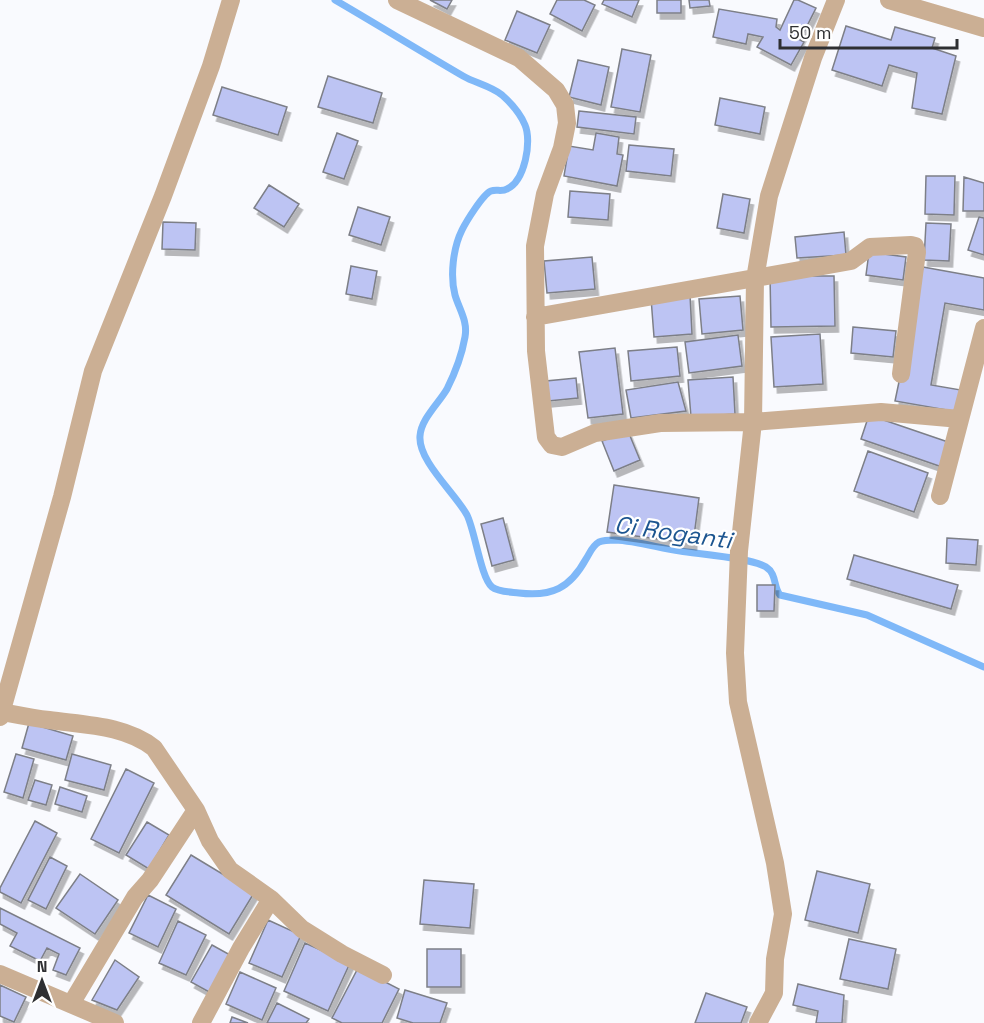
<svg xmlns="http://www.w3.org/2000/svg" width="984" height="1023" font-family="'Space Grotesk',sans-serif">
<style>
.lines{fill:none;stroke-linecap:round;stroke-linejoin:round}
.stream{stroke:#7fb8f8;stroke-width:7}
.building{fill:#bdc4f3;stroke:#7d7f87;stroke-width:1.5;filter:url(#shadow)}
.minor{stroke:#cbaf94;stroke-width:18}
.labels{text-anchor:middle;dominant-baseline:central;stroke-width:4.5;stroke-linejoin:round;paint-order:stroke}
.water-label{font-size:24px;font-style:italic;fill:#1c5590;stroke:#fff}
</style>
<defs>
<filter id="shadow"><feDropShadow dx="3.5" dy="6" stdDeviation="0" flood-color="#0004"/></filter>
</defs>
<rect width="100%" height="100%" fill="#f9fafe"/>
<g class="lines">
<path class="stream" d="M 335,0 C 378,25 420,51 463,76 C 475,83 491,86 502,95 C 512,104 520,113 525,125 C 532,141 525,181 507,189 C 502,192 496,189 491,191 C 483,194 466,222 462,230 C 453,248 450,276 455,295 C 459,309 468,321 465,337 C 462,354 455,373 447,389 C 439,403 421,419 420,436 C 418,461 455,493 467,515 C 475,531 481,578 492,587 C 498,592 511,592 519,593 C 552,597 570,588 586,559 C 590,553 592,546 599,542 C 604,540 610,540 615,540 C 637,541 659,548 680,551 C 699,554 753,558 766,567 C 777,574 773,586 780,595 L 867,615 L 984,667"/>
</g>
<path class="building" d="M 430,0 L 452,0 L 447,9 Z
M 557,0 L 584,0 L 595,5 L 582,31 L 550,14 Z
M 604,0 L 639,0 L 632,17 L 602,4 Z
M 657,0 L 681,0 L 681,13 L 657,13 Z
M 689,0 L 709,0 L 710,6 L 690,8 Z
M 794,0 L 798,0 L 816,8 L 800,40 L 804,42 L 791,65 L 757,47 L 763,37 L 748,34 L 746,44 L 713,37 L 719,9 L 777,19 L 776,27 L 780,30 Z
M 517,11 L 550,25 L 537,53 L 505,40 Z
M 846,26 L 891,40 L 895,27 L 935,38 L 932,48 L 956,56 L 942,114 L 912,108 L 917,73 L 889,65 L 882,86 L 832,70 Z
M 622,49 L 651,55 L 640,112 L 611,107 Z
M 578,60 L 609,67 L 601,105 L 569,97 Z
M 328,76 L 382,93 L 373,123 L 318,107 Z
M 222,87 L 287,107 L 278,135 L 213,115 Z
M 720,98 L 765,107 L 760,134 L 715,125 Z
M 579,111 L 636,117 L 634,134 L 577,127 Z
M 337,133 L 358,141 L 344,179 L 323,172 Z
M 596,133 L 619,137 L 617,154 L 623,155 L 617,186 L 564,176 L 569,146 L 593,150 Z
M 629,145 L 674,149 L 671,176 L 626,171 Z
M 926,176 L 955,176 L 954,215 L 925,214 Z
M 964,177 L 984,183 L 984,211 L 963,211 Z
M 269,185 L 299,204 L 284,227 L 254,208 Z
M 570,191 L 610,194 L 608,220 L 568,217 Z
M 723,194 L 750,199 L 744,233 L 717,228 Z
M 358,207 L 390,217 L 381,245 L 349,235 Z
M 979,217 L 984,218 L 984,255 L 968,250 Z
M 163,222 L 196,223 L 195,250 L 162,249 Z
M 926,223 L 951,224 L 949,261 L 924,260 Z
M 844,232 L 846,255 L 797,258 L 795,237 Z
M 869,252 L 906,257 L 903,280 L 866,275 Z
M 592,257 L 595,289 L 547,293 L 544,261 Z
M 351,266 L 377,271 L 372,299 L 346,294 Z
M 923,267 L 984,278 L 984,310 L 945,303 L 931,385 L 961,390 L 958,412 L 895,401 Z
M 770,276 L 834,276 L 835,326 L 771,327 Z
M 690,295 L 692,334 L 654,337 L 651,298 Z
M 740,296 L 743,330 L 702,334 L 699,299 Z
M 853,327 L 896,331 L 893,357 L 851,353 Z
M 820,334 L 823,384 L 774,387 L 771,337 Z
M 738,335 L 742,366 L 689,373 L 685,342 Z
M 677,347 L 680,376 L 631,381 L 628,351 Z
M 615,348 L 623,414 L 588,418 L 579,352 Z
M 733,377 L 735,414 L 691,417 L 688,380 Z
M 576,378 L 578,398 L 548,401 L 546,381 Z
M 678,382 L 686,411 L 631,418 L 626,390 Z
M 869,415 L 951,443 L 942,467 L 861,439 Z
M 628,431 L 640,460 L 614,471 L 602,441 Z
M 868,451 L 928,473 L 914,512 L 854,491 Z
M 614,485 L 699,498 L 693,544 L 607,532 Z
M 503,518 L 514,560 L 492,566 L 481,524 Z
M 947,538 L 978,540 L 976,565 L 946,563 Z
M 854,555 L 958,585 L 951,609 L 847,579 Z
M 757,585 L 775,585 L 774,611 L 757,611 Z
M 29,723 L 73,736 L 66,760 L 22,748 Z
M 16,754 L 34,759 L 23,798 L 4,792 Z
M 72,754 L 111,765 L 104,790 L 65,780 Z
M 126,769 L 154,783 L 119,853 L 91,839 Z
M 35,780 L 52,785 L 46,805 L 28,800 Z
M 60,787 L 87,796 L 82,812 L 55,804 Z
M 35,821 L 57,833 L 21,903 L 0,892 L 0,888 Z
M 147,822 L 169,835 L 149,869 L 126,855 Z
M 191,855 L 254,893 L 229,934 L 166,895 Z
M 50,857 L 67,866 L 46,909 L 28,900 Z
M 817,871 L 870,884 L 858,933 L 805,920 Z
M 80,874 L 118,900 L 95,934 L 56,908 Z
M 424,880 L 474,884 L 470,928 L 420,924 Z
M 148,895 L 176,909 L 158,947 L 129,933 Z
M 0,908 L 80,948 L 66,975 L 53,970 L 59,954 L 47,948 L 40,961 L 10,946 L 17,933 L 0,924 Z
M 268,920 L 301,935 L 282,977 L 249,963 Z
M 178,921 L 206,935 L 186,975 L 159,963 Z
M 849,939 L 896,949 L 888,989 L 840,979 Z
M 305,943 L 350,963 L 328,1011 L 284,991 Z
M 212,945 L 232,956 L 211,993 L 191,982 Z
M 427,949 L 461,949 L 461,987 L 427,987 Z
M 115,960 L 139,977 L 117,1010 L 92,1000 Z
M 358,968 L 399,989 L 382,1023 L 342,1023 L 332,1018 Z
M 240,972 L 276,988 L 262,1020 L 226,1004 Z
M 798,984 L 844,995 L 842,1023 L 816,1023 L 818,1011 L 793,1005 Z
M 0,985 L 26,997 L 14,1022 L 0,1016 Z
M 405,990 L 447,1003 L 440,1023 L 413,1023 L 397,1018 Z
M 706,993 L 747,1007 L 741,1023 L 695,1023 Z
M 277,1003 L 309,1019 L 306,1023 L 267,1023 Z
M 232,1017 L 248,1023 L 230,1023 Z"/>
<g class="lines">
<path class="minor" d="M 397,0 L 519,58 L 556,90 L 565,105 L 567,123 L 562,148 L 545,194 L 535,246 L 536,351 L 546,437 L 552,445 L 562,447 L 595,433 L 660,423 L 753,422 L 881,412 L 960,419
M 889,0 L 984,28
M 535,317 L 851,261 L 870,247 L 911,245 L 915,246 L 917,252 L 901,374
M 940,496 L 984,328
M 2,712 C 18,715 33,718 49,720 C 84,725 125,725 154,748 L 196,810 L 210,841 L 230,870 L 271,899 L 302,929 L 342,954 L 383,975
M 0,717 L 62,497 L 93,371 L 163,196 L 211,66 L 231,0
M 0,974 L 115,1023
M 71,1004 L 135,897 L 150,880 L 196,810
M 201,1023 L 241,948 L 271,899
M 758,1023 L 774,993 L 775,959 L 783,914 L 775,863 L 738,702 L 735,653 L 739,551 L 753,422 L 755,279 L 769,196 L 813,58 L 836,0"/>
</g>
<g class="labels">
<g class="water-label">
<text transform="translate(673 532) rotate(8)">Ci Roganti</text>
</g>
</g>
<g transform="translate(42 981)" stroke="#ffffff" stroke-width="4.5" paint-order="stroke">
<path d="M0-4.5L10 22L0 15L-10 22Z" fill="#2e2f32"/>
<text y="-9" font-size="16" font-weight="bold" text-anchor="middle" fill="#2e2f32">N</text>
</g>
<path d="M780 39v9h177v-9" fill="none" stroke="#2e2f32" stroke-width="3"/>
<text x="789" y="39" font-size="18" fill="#2e2f32" stroke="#ffffff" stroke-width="4.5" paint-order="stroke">50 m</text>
</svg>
